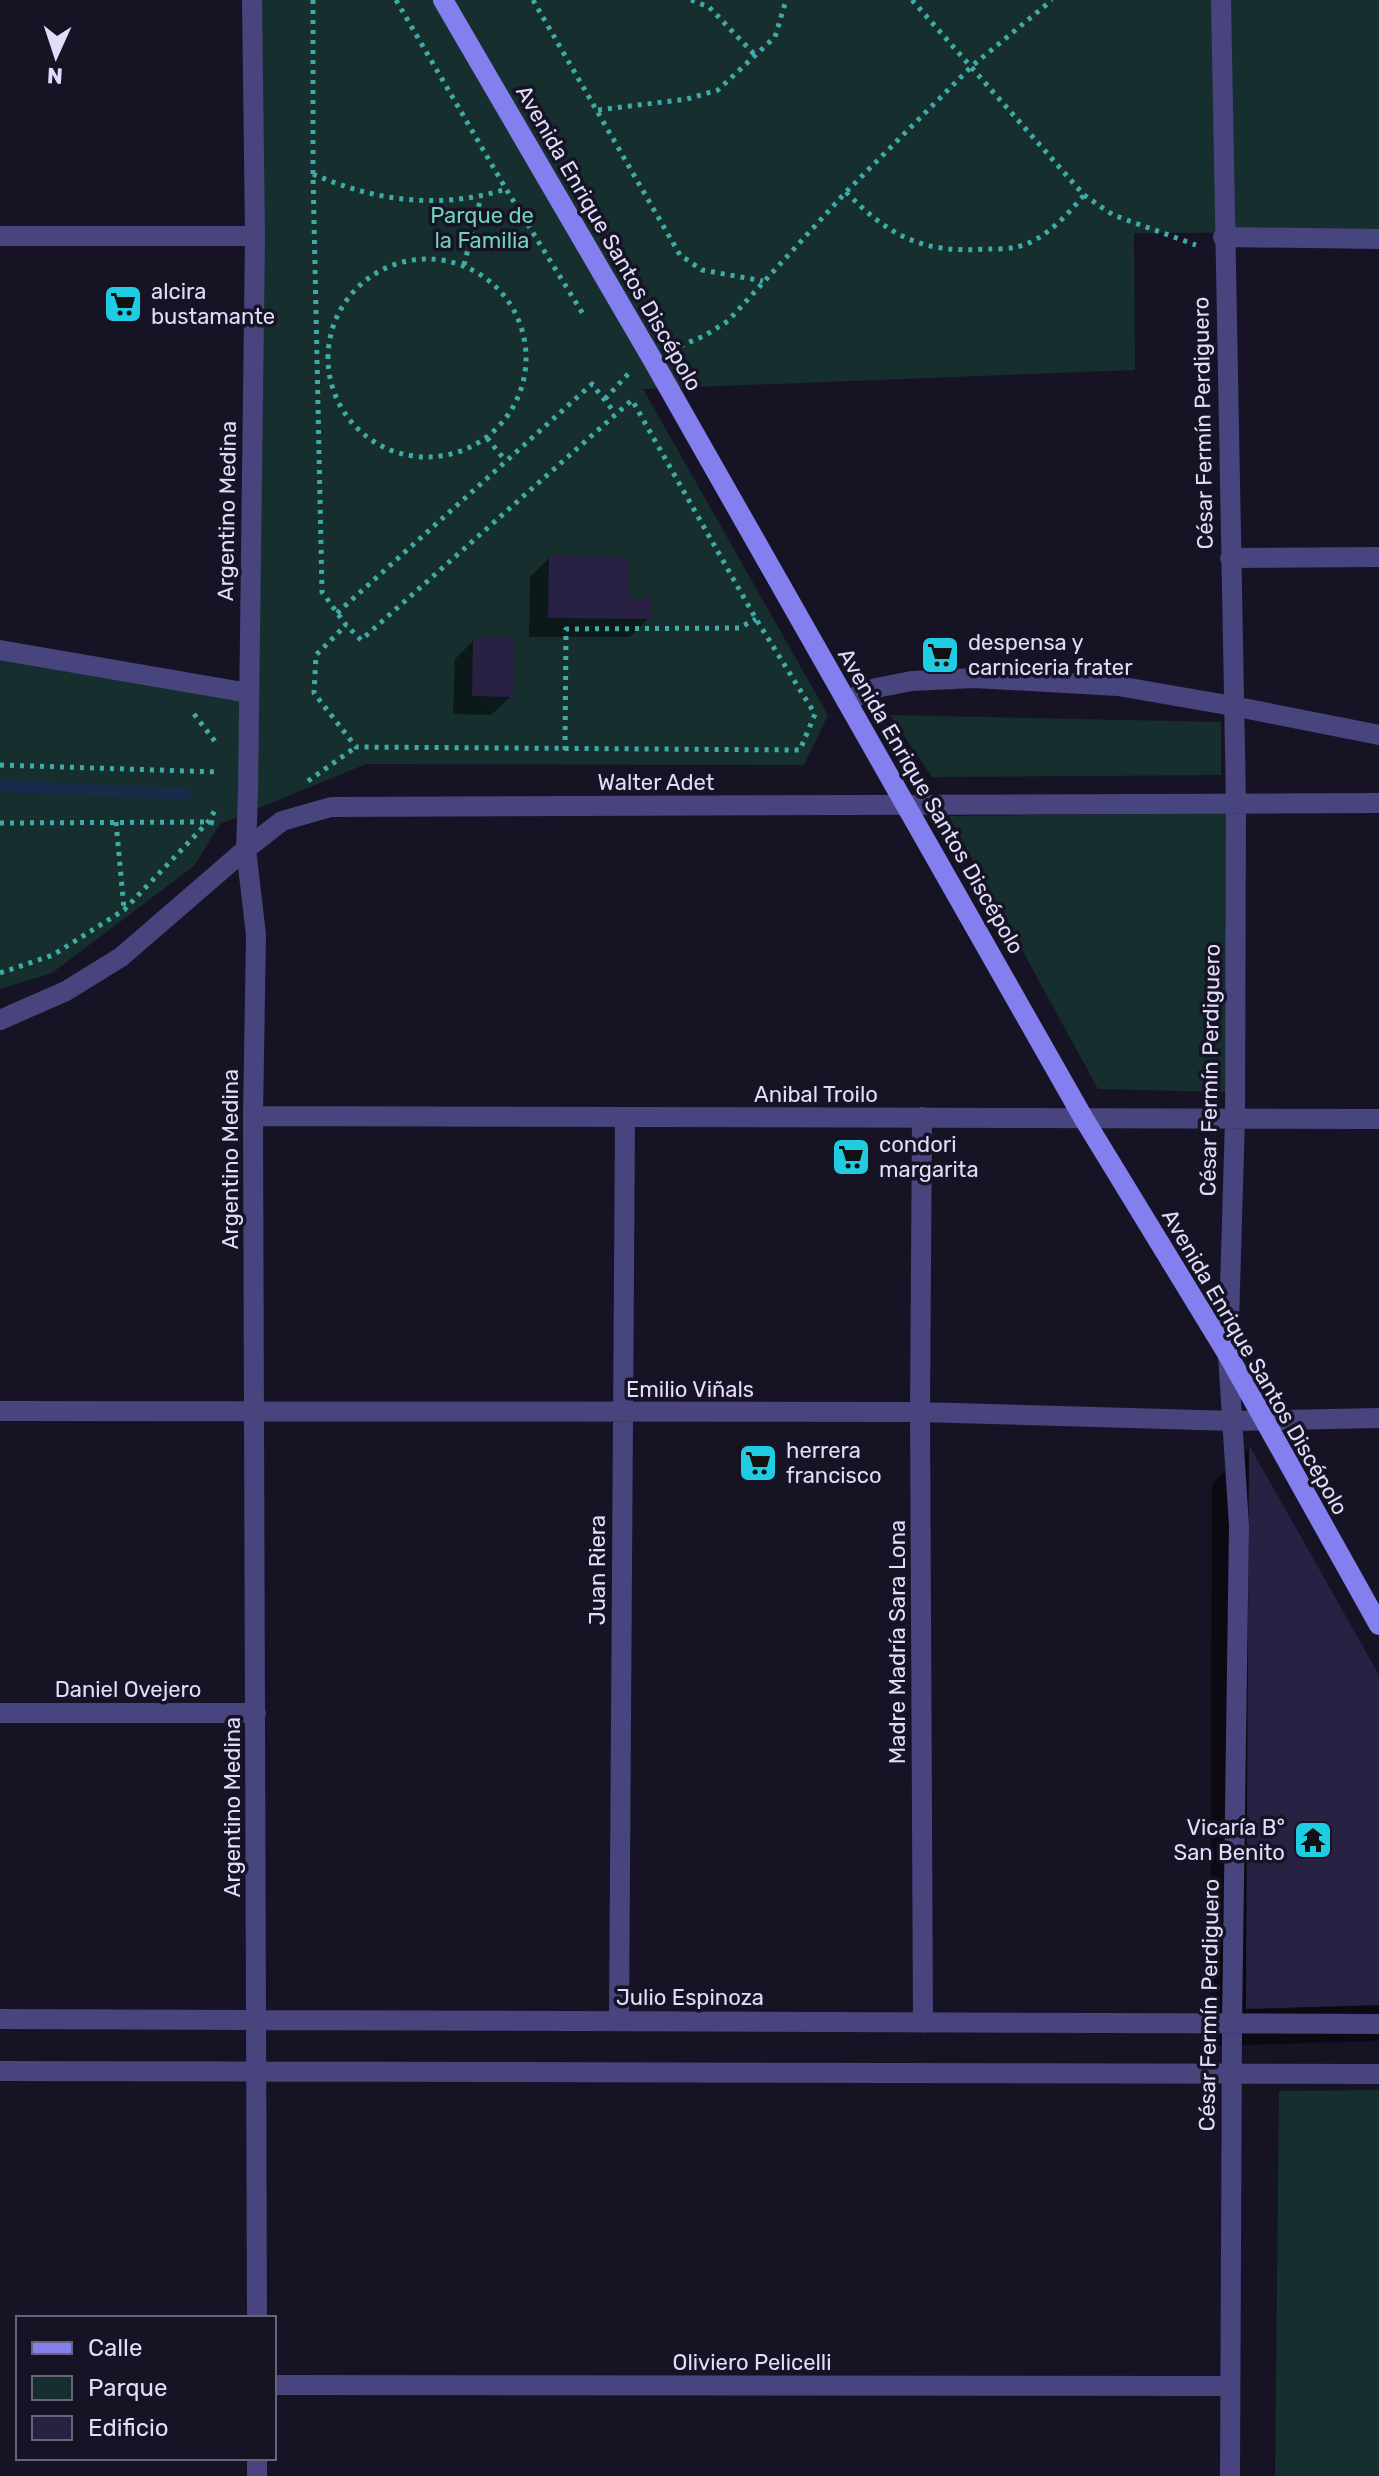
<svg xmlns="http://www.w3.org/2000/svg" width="1379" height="2476" font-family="Rubik,sans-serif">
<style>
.green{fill:#162f2e}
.shadow{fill:#0007}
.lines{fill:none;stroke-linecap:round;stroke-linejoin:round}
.stream{stroke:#172b4a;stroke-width:12}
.building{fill:#292144}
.path{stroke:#3faba6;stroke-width:5;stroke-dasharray:4 6;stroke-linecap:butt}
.street{stroke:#47447e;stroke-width:20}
.secondary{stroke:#837fee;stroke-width:20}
.labels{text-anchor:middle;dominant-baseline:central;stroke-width:7;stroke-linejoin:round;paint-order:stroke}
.park-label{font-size:22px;fill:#70d2bb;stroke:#161325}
.street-label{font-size:22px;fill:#e0dcfa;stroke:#161325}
.poi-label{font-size:22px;fill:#e0dcfa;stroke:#161325;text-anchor:start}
</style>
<rect width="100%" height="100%" fill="#161325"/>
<path class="green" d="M 252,0 L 1379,0 L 1379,232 L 1134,233 L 1135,370 L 643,389 L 828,715 L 804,765 L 366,764 L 220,824 L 194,866 L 52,973 L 0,989 L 0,650 L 249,693 Z
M 890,715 L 1221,722 L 1221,775 L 932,777 Z
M 1230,813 L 1225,1092 L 1098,1089 L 949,816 Z
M 1379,2090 L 1379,2476 L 1275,2476 L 1279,2091 Z"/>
<path class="shadow" d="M 549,558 L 626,599 L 649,618 L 630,637 L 529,637 L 530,577 Z
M 474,640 L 511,696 L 491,715 L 453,714 L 455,659 Z
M 1249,1448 L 1379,1679 L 1379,2041 L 1210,2046 L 1212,1484 Z"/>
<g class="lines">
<path class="stream" d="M 0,786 L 185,794"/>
</g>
<path class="building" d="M 549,556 L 629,557 L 628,597 L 651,598 L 651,619 L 548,618 Z
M 473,638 L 514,638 L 513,697 L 472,696 Z
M 1249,1445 L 1379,1675 L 1379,2005 L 1246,2009 Z"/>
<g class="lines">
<path class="path" d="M 313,0 L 313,174 L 322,592 L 346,625 L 361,640 L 632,400 L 756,619 L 815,714 L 800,750 L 356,747 L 314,693 L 316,655 L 346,625
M 396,0 L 506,189 L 583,314
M 533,0 L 680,255 L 702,270 L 763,281
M 691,0 L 709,7 L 756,56
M 912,0 L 1084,195 L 1113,215 L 1196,245
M 598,110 L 687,99 L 718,90 L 775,37 L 786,0
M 313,174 C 374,201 441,210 506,189
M 846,192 C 889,236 923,254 987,249 C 996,249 1008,249 1017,247 C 1045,240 1066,216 1084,195
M328 358a99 99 0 1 1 198 0a99 99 0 1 1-198 0Z
M 464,265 L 481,197
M 680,346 L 704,336 L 728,321 L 846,192 L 972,66 L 1052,0
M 605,399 L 629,373
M 487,438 L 505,460
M 337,613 L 592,384 L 615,413
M 194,714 L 217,744
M 565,750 L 566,629 L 739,628 L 756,619
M 0,765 L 219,772
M 308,781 L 356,747
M 116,822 L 124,909
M 0,823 L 208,822 L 219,824
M 0,973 L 53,955 L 124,910 L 208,822 L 217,807"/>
<path class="street" d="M 252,0 L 255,236 L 248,792 L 246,849 L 256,935 L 253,1116 L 257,2318
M 1221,0 L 1236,803 L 1235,1119 L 1228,1355 L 1239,1526 L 1232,2024 L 1230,2476
M 0,236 L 255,236
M 1223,237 L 1379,239
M 1230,558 L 1379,557
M 0,650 L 249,693
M 846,701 L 876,688 L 912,681 L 974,678 L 1118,686 L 1233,706 L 1379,735
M 0,1020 L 66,991 L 121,957 L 246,849 L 282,821 L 331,807 L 1379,803
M 253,1116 C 629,1120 1004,1118 1379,1119
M 922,1117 L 920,1412 L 923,2023
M 0,1411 L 920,1412 L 1234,1421 L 1379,1418
M 0,1713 L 256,1713
M 0,2019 L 1379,2024
M 619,2021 L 625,1120
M 0,2071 L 1379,2074
M 274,2385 L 1230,2386
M 257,2476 L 257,2458"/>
<path class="secondary" d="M 443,0 L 651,357 L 1084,1119 L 1228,1355 L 1379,1625"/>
</g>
<defs>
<g id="supermarket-square" transform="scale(2)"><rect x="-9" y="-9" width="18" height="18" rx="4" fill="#20cce2" stroke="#161325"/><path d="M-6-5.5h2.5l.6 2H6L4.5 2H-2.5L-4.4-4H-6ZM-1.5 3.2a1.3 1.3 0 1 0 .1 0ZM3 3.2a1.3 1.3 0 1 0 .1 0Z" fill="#111"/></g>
<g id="temple-square" transform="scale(2)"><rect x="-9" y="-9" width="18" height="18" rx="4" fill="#20cce2" stroke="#161325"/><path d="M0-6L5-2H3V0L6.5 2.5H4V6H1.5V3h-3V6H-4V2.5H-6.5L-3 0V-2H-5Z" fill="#111"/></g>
</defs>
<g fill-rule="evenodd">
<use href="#supermarket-square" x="123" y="304"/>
<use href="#supermarket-square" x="940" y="655"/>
<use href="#supermarket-square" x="851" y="1157"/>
<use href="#supermarket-square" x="758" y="1463"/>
<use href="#temple-square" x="1313" y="1840"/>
</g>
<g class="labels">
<g class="park-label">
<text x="482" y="215">Parque de<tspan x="482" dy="25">la Familia</tspan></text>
</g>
<g class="street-label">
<text transform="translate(609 238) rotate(60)">Avenida Enrique Santos Discépolo</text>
<text transform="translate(1203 423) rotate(-91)">César Fermín Perdiguero</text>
<text transform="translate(227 511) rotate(-89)">Argentino Medina</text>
<text x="656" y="782">Walter Adet</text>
<text transform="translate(931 801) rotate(60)">Avenida Enrique Santos Discépolo</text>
<text transform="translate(1210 1070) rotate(-89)">César Fermín Perdiguero</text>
<text x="816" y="1094">Anibal Troilo</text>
<text transform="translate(230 1159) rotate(-90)">Argentino Medina</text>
<text transform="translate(1255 1362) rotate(60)">Avenida Enrique Santos Discépolo</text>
<text x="690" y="1389">Emilio Viñals</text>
<text transform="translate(597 1570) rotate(-90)">Juan Riera</text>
<text transform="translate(897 1642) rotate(-90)">Madre Madría Sara Lona</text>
<text x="128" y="1689">Daniel Ovejero</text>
<text transform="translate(232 1807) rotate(-90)">Argentino Medina</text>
<text x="690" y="1997">Julio Espinoza</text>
<text transform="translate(1209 2005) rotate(-89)">César Fermín Perdiguero</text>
<text x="752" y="2362">Oliviero Pelicelli</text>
</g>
<g class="poi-label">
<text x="151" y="291">alcira<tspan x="151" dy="25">bustamante</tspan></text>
<text x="968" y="642">despensa y<tspan x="968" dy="25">carniceria frater</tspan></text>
<text x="879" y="1144">condori<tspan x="879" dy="25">margarita</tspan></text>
<text x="786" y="1450">herrera<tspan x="786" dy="25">francisco</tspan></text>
<text x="1285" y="1827" text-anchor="end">Vicaría B°<tspan x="1285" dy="25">San Benito</tspan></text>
</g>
</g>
<rect x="16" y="2316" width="260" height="144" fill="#161325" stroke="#67637a" stroke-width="2"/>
<rect x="32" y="2342" width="40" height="12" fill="#837fee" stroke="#67637a" stroke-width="2"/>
<text x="88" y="2356" font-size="24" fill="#e0dcfa">Calle</text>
<rect x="32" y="2376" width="40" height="24" fill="#162f2e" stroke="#67637a" stroke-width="2"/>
<text x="88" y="2396" font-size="24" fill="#e0dcfa">Parque</text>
<rect x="32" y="2416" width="40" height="24" fill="#292144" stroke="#67637a" stroke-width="2"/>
<text x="88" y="2436" font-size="24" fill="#e0dcfa">Edificio</text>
<g transform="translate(56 56) rotate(183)" stroke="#161325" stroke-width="6" paint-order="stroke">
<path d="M0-6L14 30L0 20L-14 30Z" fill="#e0dcfa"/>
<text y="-12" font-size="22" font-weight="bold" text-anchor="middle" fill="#e0dcfa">N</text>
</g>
</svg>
